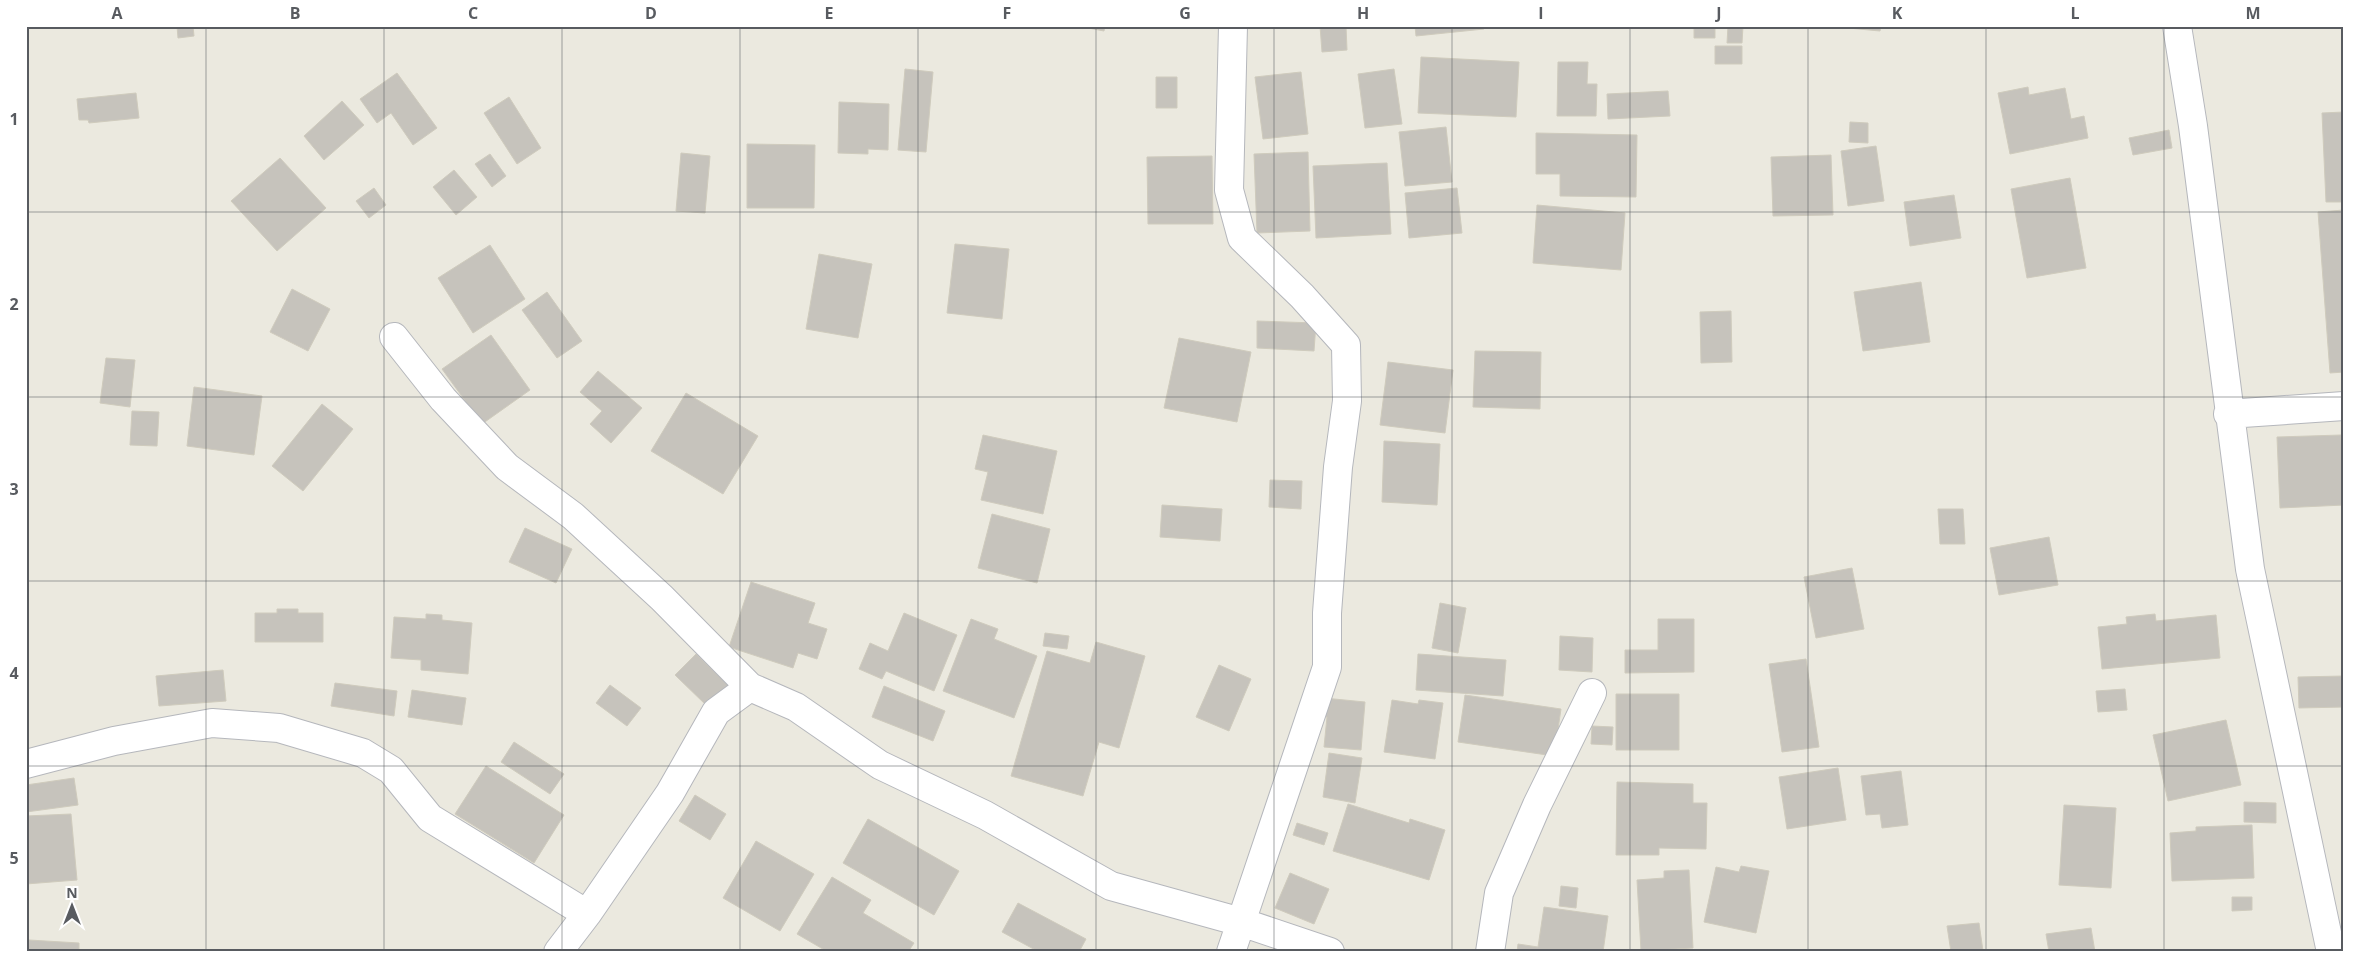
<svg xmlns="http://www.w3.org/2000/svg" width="2370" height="978" font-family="'Open Sans',sans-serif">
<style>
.building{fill:#c6c3bc;stroke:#cfcbbd}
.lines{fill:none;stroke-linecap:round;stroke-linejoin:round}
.minor-casing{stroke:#b5b7bc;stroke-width:30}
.minor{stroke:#fff;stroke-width:28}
.grid{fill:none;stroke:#585b60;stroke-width:1;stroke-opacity:0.55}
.neatline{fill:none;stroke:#585b60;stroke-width:2}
.grid-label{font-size:16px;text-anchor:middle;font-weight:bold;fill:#585b60}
</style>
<rect width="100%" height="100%" fill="#ebe9df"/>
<path class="building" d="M 177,26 L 193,26 L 194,36 L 178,38 Z
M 1078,26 L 1105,26 L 1104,31 Z
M 1320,26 L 1346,26 L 1347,50 L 1322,52 Z
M 1415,26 L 1484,26 L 1484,29 L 1416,36 Z
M 1694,26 L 1715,26 L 1715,38 L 1694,38 Z
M 1728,26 L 1743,26 L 1742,43 L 1727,43 Z
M 1827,26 L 1881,26 L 1880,31 Z
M 1715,46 L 1742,46 L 1742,64 L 1715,64 Z
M 1421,57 L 1519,62 L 1516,117 L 1418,113 Z
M 1558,62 L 1588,62 L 1587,84 L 1597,84 L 1596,116 L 1557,116 Z
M 905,69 L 933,72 L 926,152 L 898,150 Z
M 1394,69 L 1402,124 L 1365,128 L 1358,74 Z
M 1301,72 L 1308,134 L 1263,139 L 1255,77 Z
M 397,73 L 437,128 L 413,145 L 391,113 L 377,123 L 360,99 Z
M 1156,77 L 1177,77 L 1177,108 L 1156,108 Z
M 2028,87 L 2029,95 L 2065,88 L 2071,119 L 2084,116 L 2088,138 L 2010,154 L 1998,93 Z
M 1668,91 L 1670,116 L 1608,119 L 1607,94 Z
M 136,93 L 139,118 L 89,123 L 88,120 L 79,120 L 77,99 Z
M 509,97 L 541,148 L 517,164 L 484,113 Z
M 342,101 L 364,125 L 324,160 L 304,136 Z
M 839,102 L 889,104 L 888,150 L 868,149 L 868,154 L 838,153 Z
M 2344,112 L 2344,202 L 2326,202 L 2322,113 Z
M 1850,122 L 1868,123 L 1868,143 L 1849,142 Z
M 1446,127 L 1452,182 L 1405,186 L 1399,132 Z
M 2169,130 L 2172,148 L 2133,155 L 2129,138 Z
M 1536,133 L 1637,135 L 1636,197 L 1560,196 L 1560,174 L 1536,174 Z
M 747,144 L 815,145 L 814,208 L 747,208 Z
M 1876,146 L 1884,201 L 1848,206 L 1841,151 Z
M 1308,152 L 1310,231 L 1257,233 L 1254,154 Z
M 681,153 L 710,156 L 705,213 L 676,211 Z
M 490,154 L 506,176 L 492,187 L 475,164 Z
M 1831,155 L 1833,215 L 1773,216 L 1771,157 Z
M 1212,156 L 1213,224 L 1148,224 L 1147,157 Z
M 280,158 L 326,208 L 277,251 L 231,201 Z
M 1387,163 L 1391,234 L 1316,238 L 1313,166 Z
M 454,170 L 477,197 L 456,215 L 433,187 Z
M 2070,178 L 2086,268 L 2027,278 L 2011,189 Z
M 374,188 L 386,205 L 369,218 L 356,201 Z
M 1457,188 L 1462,233 L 1409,238 L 1405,193 Z
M 1954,195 L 1961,238 L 1910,246 L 1904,202 Z
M 1537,205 L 1625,213 L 1621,270 L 1533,263 Z
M 2344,210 L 2344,372 L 2330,373 L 2318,212 Z
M 955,244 L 1009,249 L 1002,319 L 947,313 Z
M 490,245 L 525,299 L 473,333 L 438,278 Z
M 819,254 L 872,264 L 858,338 L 806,329 Z
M 1921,282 L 1930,342 L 1863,351 L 1854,292 Z
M 292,289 L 330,309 L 308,351 L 270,332 Z
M 547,292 L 582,341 L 557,358 L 522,310 Z
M 1731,311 L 1732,362 L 1701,363 L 1700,312 Z
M 1257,321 L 1316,323 L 1314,351 L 1257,348 Z
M 491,335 L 530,390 L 482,424 L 442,369 Z
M 1179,338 L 1251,352 L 1237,422 L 1164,408 Z
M 1475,351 L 1541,352 L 1540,409 L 1473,407 Z
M 106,358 L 135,360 L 130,407 L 100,403 Z
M 1388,362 L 1453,370 L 1445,433 L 1380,425 Z
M 598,371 L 642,408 L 611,443 L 590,424 L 602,411 L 580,392 Z
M 194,387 L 262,396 L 254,455 L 187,446 Z
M 686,393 L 758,436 L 723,494 L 651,451 Z
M 322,404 L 353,429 L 303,491 L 272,466 Z
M 132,411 L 159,412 L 157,446 L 130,445 Z
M 983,435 L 1057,451 L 1043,514 L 981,500 L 988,472 L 975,469 Z
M 2341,435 L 2344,505 L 2280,508 L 2277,437 Z
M 1384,441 L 1440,444 L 1437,505 L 1382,502 Z
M 1270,480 L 1302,481 L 1301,509 L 1269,507 Z
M 1162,505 L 1222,509 L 1220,541 L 1160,537 Z
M 1938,509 L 1963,509 L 1965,544 L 1940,544 Z
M 992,514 L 1050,529 L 1037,583 L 978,568 Z
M 525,528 L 572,549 L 556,583 L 509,562 Z
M 2049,537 L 2058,585 L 1999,595 L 1990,548 Z
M 1852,568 L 1864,629 L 1816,638 L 1804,577 Z
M 751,582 L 815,603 L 808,623 L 827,629 L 817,659 L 798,653 L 793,668 L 729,647 Z
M 1440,603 L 1466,608 L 1458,653 L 1432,648 Z
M 277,609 L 298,609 L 298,613 L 323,613 L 323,642 L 255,642 L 255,613 L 277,613 Z
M 904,613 L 957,635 L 934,691 L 886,671 L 882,679 L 859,669 L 870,643 L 888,651 Z
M 426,614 L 442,615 L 442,620 L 472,623 L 468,674 L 421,670 L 421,660 L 391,658 L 394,617 L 426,619 Z
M 2155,614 L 2156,621 L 2216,615 L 2220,658 L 2102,669 L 2098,627 L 2127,624 L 2126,617 Z
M 971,619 L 998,629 L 994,639 L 1037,656 L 1014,718 L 943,691 Z
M 1658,619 L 1694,619 L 1694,672 L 1625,673 L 1625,650 L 1658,650 Z
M 1045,633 L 1069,636 L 1067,649 L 1043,646 Z
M 1560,636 L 1593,638 L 1592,672 L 1559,670 Z
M 1096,642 L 1145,656 L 1119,748 L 1099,742 L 1083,796 L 1011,776 L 1047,651 L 1090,663 Z
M 696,654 L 728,685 L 707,706 L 675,675 Z
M 1418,654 L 1506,660 L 1503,696 L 1416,690 Z
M 1806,659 L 1819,747 L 1782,752 L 1769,664 Z
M 1219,665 L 1251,679 L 1229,731 L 1196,717 Z
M 223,670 L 226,701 L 159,706 L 156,676 Z
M 2344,676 L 2344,707 L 2299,708 L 2298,677 Z
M 335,683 L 397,691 L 394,716 L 331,706 Z
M 610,685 L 641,708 L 627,726 L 596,703 Z
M 884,686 L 945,711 L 933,741 L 872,717 Z
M 2125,689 L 2127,710 L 2098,712 L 2096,691 Z
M 412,690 L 466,698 L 462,725 L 408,717 Z
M 1616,694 L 1679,694 L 1679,750 L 1616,750 Z
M 1465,695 L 1561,709 L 1554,756 L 1458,742 Z
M 1324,698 L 1365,702 L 1361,750 L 1324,747 L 1327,717 L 1323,716 Z
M 1392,700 L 1418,704 L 1419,700 L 1443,703 L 1435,759 L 1384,752 Z
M 2226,720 L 2241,785 L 2168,801 L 2153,735 Z
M 1592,726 L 1613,727 L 1612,745 L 1591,744 Z
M 514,742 L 564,774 L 550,794 L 501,762 Z
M 1329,753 L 1362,758 L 1355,803 L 1323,797 Z
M 486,766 L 564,815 L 534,863 L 455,814 Z
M 1838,768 L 1846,820 L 1787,829 L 1779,777 Z
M 1901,771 L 1908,825 L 1882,828 L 1880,814 L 1866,815 L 1861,776 Z
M 74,778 L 78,805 L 26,812 L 26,785 Z
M 1617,782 L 1693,784 L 1693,803 L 1707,803 L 1706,849 L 1659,848 L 1659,855 L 1616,855 Z
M 695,795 L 726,814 L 710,840 L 679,821 Z
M 2244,802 L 2276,803 L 2276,823 L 2244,822 Z
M 1348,804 L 1409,823 L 1410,819 L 1445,830 L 1429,880 L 1333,851 Z
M 2064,805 L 2116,808 L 2111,888 L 2059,885 Z
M 71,814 L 77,880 L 26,884 L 26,816 Z
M 868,819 L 959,871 L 934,915 L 843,863 Z
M 1297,823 L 1328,833 L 1324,845 L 1293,835 Z
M 2252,825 L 2254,878 L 2172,881 L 2170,833 L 2196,831 L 2196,827 Z
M 756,841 L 814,874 L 780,931 L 723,898 Z
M 1741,866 L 1769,871 L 1756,933 L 1704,922 L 1716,867 L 1739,872 Z
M 1689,870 L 1693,948 L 1641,951 L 1637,880 L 1664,878 L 1664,871 Z
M 1290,873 L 1329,889 L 1314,924 L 1275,908 Z
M 832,877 L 871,900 L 863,913 L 914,943 L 908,952 L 828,952 L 797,934 Z
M 1561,886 L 1578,888 L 1576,908 L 1559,906 Z
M 2232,897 L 2252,897 L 2252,910 L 2232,911 Z
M 1018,903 L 1086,939 L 1079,952 L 1039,952 L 1002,932 Z
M 1544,907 L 1608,916 L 1603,952 L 1517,952 L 1518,944 L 1538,947 Z
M 1979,923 L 1983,951 L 1951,952 L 1947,926 Z
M 2091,928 L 2095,952 L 2049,952 L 2046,934 Z
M 29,940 L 79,943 L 79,952 L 28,952 Z"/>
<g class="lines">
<g class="minor-casing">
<path id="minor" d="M 2177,26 L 2193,126 L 2250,569 L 2331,952
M 394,337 L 443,399 L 507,467 L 573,516 L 662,598 L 750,687 L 796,707 L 880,765 L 985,815 L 1111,886 L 1241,922 L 1330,952
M 2228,414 L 2344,406
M 26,764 L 114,741 L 212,723 L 279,728 L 363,753 L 391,770 L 430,818 L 587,914
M 558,952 L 587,914 L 670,793 L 716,712 L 750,687
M 1231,952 L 1327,667 L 1327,613 L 1338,467 L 1347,401 L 1346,345 L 1302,296 L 1242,238 L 1229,190 L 1233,26
M 1490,952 L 1499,893 L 1537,805 L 1592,693"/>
</g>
<use href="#minor" class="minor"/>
</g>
<path class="grid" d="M 206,26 L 206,952M 384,26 L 384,952M 562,26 L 562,952M 740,26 L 740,952M 918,26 L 918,952M 1096,26 L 1096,952M 1274,26 L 1274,952M 1452,26 L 1452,952M 1630,26 L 1630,952M 1808,26 L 1808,952M 1986,26 L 1986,952M 2164,26 L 2164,952M 26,212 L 2344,212M 26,397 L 2344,397M 26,581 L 2344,581M 26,766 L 2344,766"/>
<rect width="2370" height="978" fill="none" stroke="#ffffff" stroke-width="55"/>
<g transform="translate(72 906)" stroke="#ffffff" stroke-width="4" paint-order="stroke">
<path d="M0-4L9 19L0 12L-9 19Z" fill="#585b60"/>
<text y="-8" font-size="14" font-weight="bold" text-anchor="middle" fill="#585b60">N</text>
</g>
<rect x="28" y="28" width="2314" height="922" class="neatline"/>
<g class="grid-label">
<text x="117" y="19">A</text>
<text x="295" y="19">B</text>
<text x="473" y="19">C</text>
<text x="651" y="19">D</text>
<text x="829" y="19">E</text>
<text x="1007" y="19">F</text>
<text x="1185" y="19">G</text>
<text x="1363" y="19">H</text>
<text x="1541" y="19">I</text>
<text x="1719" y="19">J</text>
<text x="1897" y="19">K</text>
<text x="2075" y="19">L</text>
<text x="2253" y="19">M</text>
<text x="14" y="125">1</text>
<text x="14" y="310">2</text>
<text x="14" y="495">3</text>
<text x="14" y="679">4</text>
<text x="14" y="864">5</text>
</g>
</svg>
